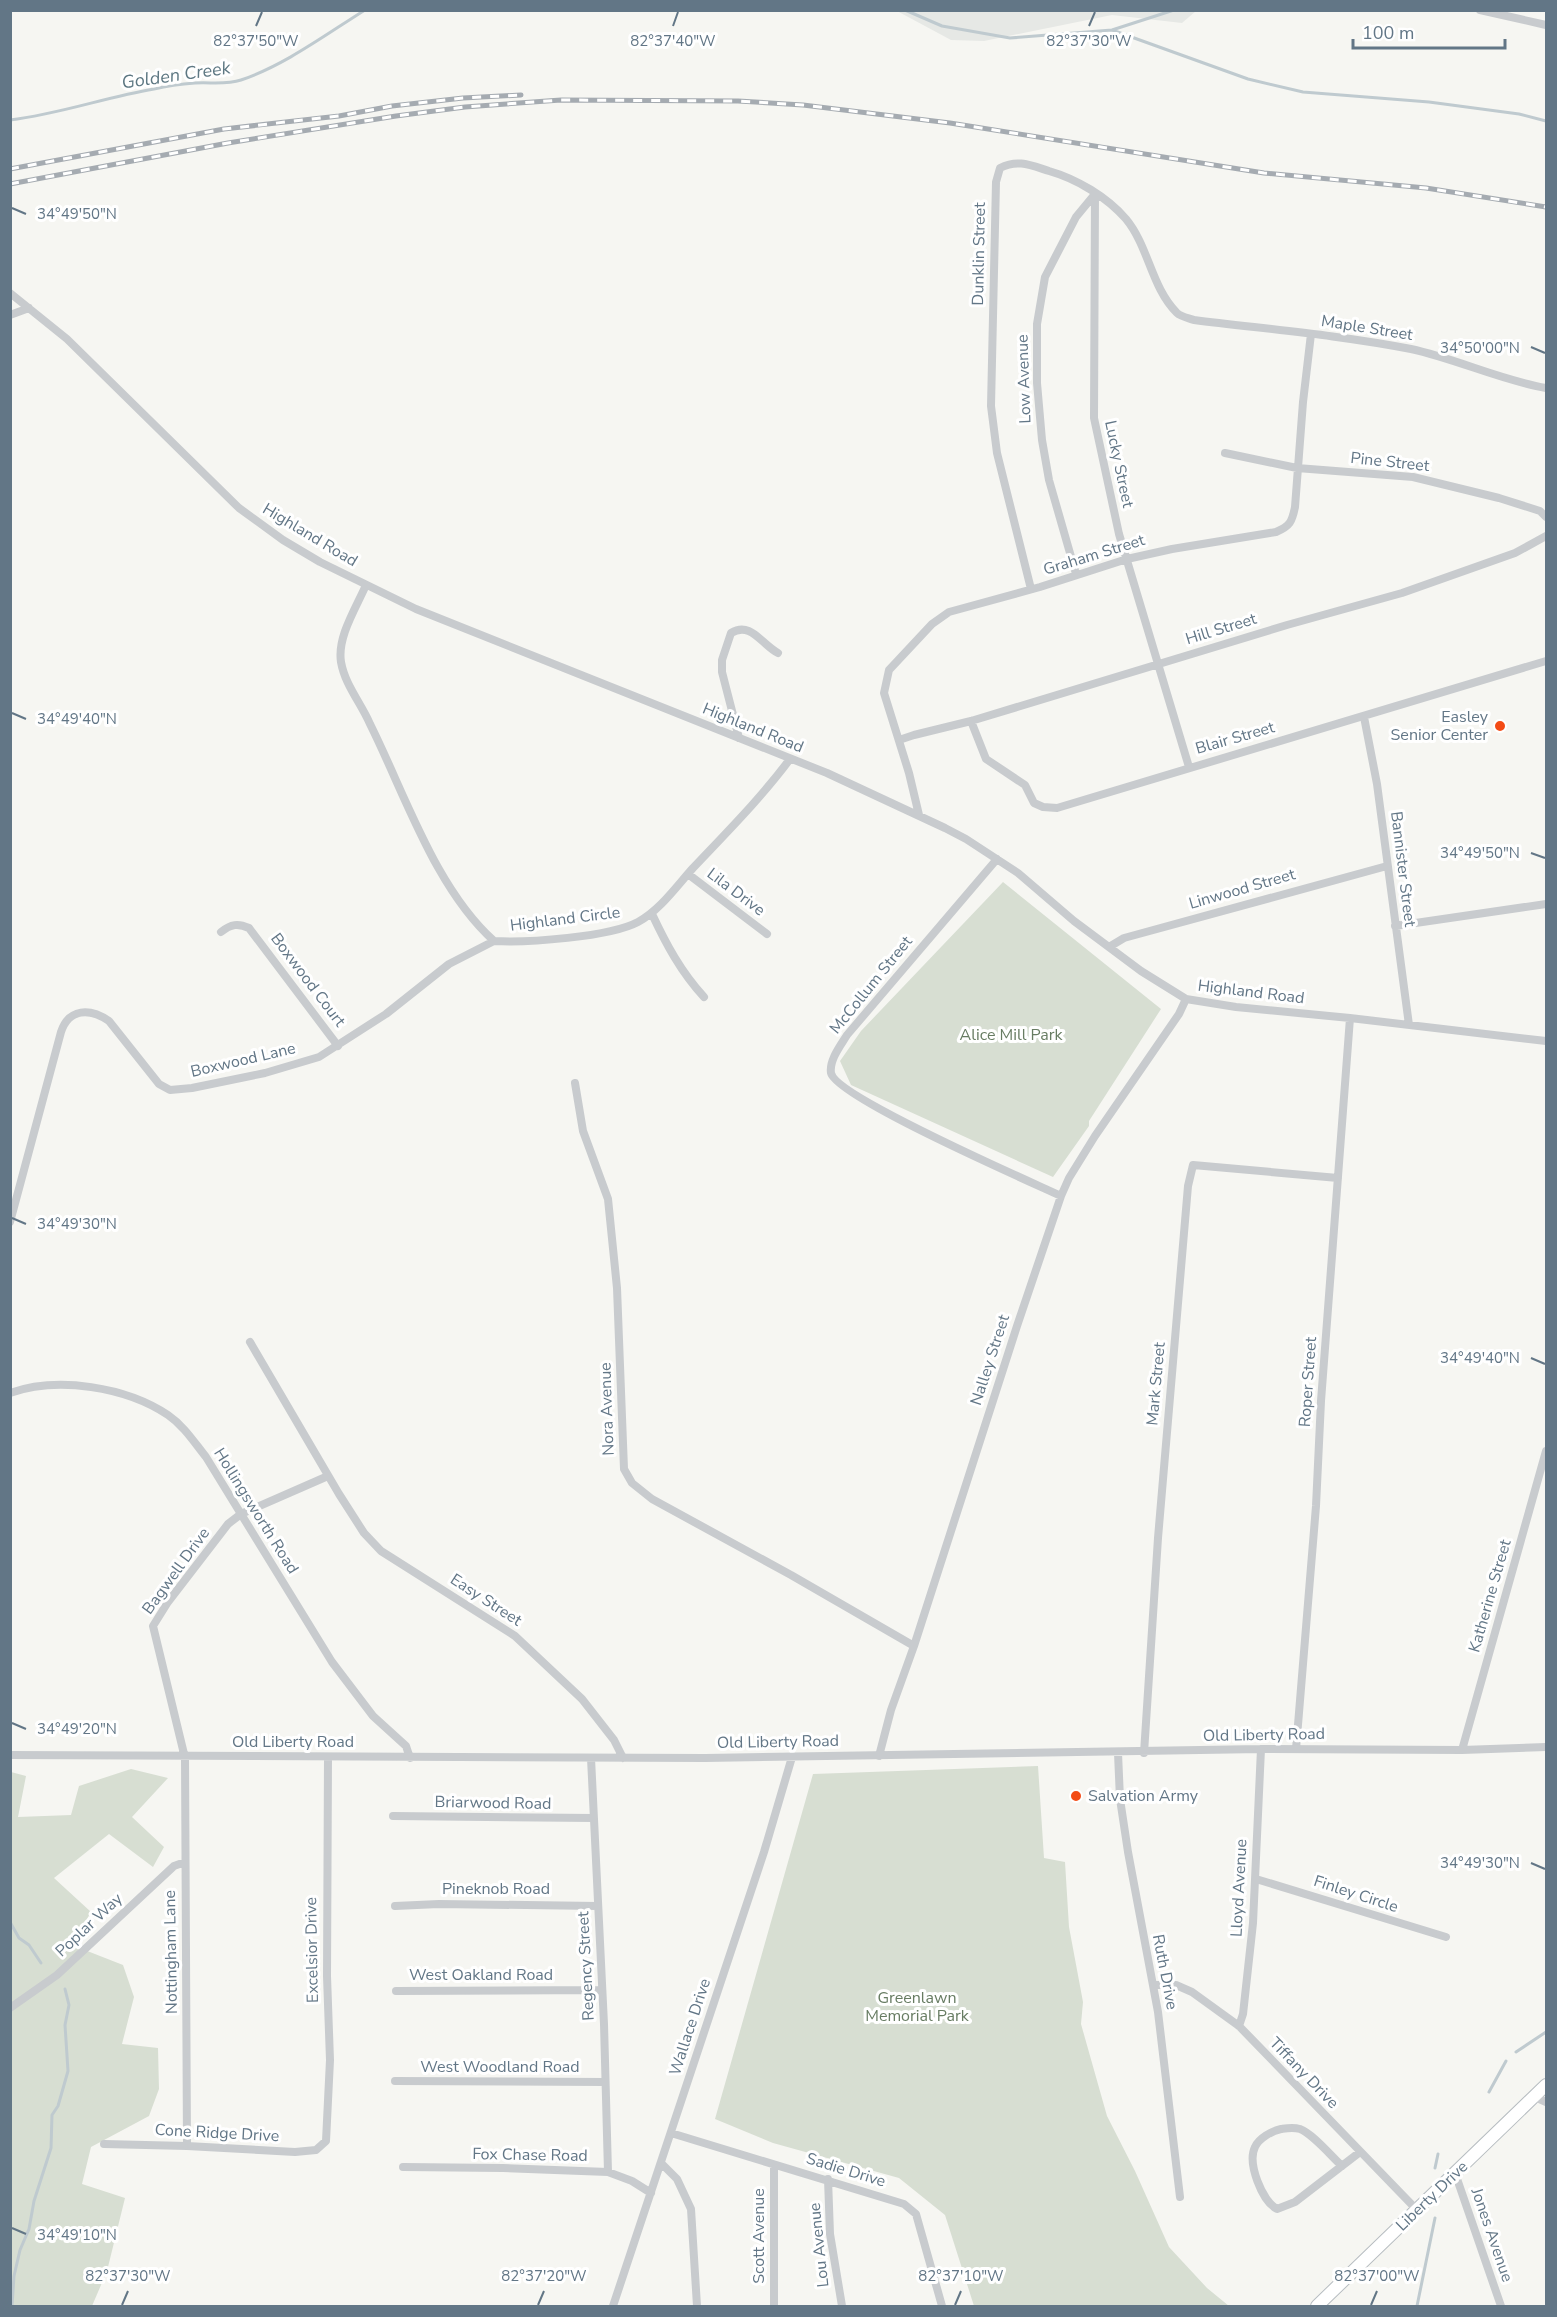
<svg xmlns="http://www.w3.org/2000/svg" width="1557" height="2317" font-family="'Nunito Sans',sans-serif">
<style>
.built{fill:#e6e8e5}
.green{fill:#d7ded2}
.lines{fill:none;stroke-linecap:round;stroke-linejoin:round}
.stream{stroke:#bfcacf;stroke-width:3}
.secondary-casing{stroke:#b7bdc1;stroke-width:14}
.street{stroke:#c8cbce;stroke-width:8}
.secondary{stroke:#fff;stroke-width:12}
.rail-casing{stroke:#a5abb1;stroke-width:5}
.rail{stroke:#fff;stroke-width:3;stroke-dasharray:9;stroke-linecap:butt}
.ticks{fill:none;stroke:#627686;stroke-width:2}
.poi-dot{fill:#f34b15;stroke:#fff;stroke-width:2}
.labels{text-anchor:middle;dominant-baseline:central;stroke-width:6;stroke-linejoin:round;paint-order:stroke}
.street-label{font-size:16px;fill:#627686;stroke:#fff}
.poi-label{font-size:16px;fill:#627686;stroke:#fff;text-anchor:end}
.park-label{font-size:16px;fill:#677c62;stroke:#fff}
.water-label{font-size:18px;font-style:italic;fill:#5e7883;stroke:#fff}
.ticks-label{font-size:15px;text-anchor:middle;fill:#627686;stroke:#fff;stroke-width:6;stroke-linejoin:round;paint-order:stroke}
</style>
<rect width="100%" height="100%" fill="#f6f6f2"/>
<path class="built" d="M 897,11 L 1196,10 L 1196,11 L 1182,23 L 1112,15 L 984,41 L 951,40 Z"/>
<path class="green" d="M 1003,882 L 1161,1009 L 1089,1121 L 1089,1126 L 1053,1177 L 851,1085 L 840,1061 L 861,1031 Z
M 1038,1766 L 1044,1858 L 1065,1862 L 1069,1927 L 1083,2002 L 1081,2024 L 1107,2116 L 1135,2171 L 1169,2247 L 1207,2288 L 1229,2306 L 974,2306 L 945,2215 L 899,2178 L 773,2143 L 715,2119 L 813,1774 Z
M 131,1769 L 168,1778 L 132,1817 L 164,1847 L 153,1867 L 109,1834 L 54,1878 L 91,1912 L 72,1945 L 123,1965 L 134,1997 L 122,2044 L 158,2048 L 159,2089 L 149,2116 L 91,2147 L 82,2184 L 125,2198 L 107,2271 L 92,2306 L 11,2306 L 11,1772 L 26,1776 L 18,1817 L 71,1815 L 79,1786 Z"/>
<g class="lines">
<path class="stream" d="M 905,10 L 942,26 L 1010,38 L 1112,30 L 1174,10
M 1112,30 L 1248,79 L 1303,92 L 1429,102 L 1519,114 L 1546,121
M 10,120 C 60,114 106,97 154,89 C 167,86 182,84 195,83 C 211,82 226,85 241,80 C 285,65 325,35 365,10
M 10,1922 L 19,1938 L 29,1945 L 41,1963
M 1516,2052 L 1546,2032
M 1489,2092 L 1506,2061
M 1435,2168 L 1438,2154
M 12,2306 L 14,2276 L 20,2250 L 29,2229 L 34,2201 L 51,2148 L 52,2115 L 58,2106 L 68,2071 L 65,2025 L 69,2005 L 65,1989
M 1417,2306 L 1435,2218"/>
<g class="secondary-casing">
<path id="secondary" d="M 1317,2306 L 1546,2085"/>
</g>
<path class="street" d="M 1480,10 L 1546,25
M 1095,193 L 1094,418 L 1119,534 L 1189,767
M 10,293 L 67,339 L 239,508 L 283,540 L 320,562 L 416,609 L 827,773 L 945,828 L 966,839 L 1018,873 L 1074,921 L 1141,971 L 1186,999 L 1236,1007 L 1350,1018 L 1546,1041
M 10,315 L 29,308
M 1225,453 L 1297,468 L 1413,477 L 1499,498 L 1540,511 L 1546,517
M 1076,574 L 1049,480 L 1042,440 L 1037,383 L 1037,324 L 1045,277 L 1076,217 L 1095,194
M 366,585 C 356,608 337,637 341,662 C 345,685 361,703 370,724 C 405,794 435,888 494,941 C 526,943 610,937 638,922 C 660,910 676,887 693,868 C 726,833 761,798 790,759
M 1031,589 L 997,453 L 991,406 L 996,182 L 1000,168 C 1018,159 1030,165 1049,171 C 1077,179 1107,197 1126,219 C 1149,247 1151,287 1177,313 C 1181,317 1189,318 1194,320 C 1266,329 1339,335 1411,349 C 1457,359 1500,380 1546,388
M 1364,717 L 1377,784 L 1409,1025
M 971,721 L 986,759 L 1025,785 L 1034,803 L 1043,807 L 1057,808 L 1546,661
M 739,738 L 722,672 L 722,660 L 731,633 C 751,621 761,644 778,653
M 899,740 L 914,735 L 971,721 L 1287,625 L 1402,593 L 1515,553 L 1546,536
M 919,815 L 909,773 L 884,693 L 889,670 L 932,624 L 949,612 L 1040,587 L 1127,559 L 1172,549 L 1276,532 C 1290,526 1292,522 1295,507 L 1303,402 L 1311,334
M 997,859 L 847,1035 C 841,1045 829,1060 831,1073 C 836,1097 1029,1181 1061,1196
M 688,874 L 767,934
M 652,914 C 666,944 681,972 704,997
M 1395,926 L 1546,904
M 221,932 C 231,924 238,923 249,928 L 338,1046
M 1109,947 L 1124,938 L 1387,866
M 575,1083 L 583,1131 L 608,1199 L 617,1288 L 624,1469 L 632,1483 L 652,1499 L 791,1575 L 914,1646
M 10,1222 L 61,1032 C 69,1008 90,1008 109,1021 L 159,1084 L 170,1090 L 192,1088 L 265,1073 L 319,1057 L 386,1014 L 449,964 L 494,941
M 250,1342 L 339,1494 L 364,1533 L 381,1551 L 515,1636 L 582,1699 L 614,1740 L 623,1758
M 10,1393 C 58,1376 126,1387 168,1415 C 184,1426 194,1442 206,1457 L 332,1662 L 373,1716 L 406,1746 L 410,1758
M 1296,1749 L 1316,1506 L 1321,1401 L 1350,1018
M 1462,1750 L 1546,1451
M 1118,1753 L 1120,1799 L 1128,1852 L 1158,2012 L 1180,2197
M 1144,1753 L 1158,1538 L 1188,1186 L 1193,1165 L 1338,1178
M 10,1755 L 705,1758 L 1261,1749 L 1462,1750 L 1546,1747
M 879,1756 L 891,1710 L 914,1646 L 1017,1326 L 1061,1196 L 1069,1178 L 1095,1136 L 1179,1014 L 1186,999
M 591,1758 L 604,2024 L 608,2172
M 393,1816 L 594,1818
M 1256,1879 L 1446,1937
M 395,1906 L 439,1904 L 598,1906
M 1153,1985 L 1176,1985 L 1192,1992 L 1239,2026 L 1417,2210
M 396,1991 L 601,1990
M 10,2008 L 57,1975 L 174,1866 L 185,1862
M 1239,2026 L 1243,2014 L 1253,1923 L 1261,1749
M 395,2081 L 605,2082
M 1535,2097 L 1546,2102
M 671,2133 L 904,2204 L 916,2214 L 942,2306
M 104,2144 L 187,2146 L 295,2152 L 316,2150 L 326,2141 L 330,2060 L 327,1976 L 328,1757
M 187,2146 L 185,1758 L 153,1626 L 168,1602 L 228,1524 L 241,1514 L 328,1476
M 661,2163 L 677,2179 L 691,2209 L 697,2306
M 774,2165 L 774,2306
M 1342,2166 C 1331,2156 1313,2134 1300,2129 C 1293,2127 1288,2128 1281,2129 C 1272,2131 1259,2138 1255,2147 C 1247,2163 1262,2201 1277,2209 L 1295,2202 L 1360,2152
M 403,2167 L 503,2168 L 608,2172 L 632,2181 L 651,2193
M 1455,2173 L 1501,2306
M 828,2179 L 830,2234 L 842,2306
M 613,2306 L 764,1852 L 792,1757"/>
<use href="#secondary" class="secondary"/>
<g class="rail-casing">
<path id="rail" d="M 10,169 L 224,129 L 339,116 L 392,106 L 463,98 L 521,95
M 10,184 L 228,143 L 396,116 L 465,107 L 561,100 L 738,101 L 803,105 L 950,123 L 1264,173 L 1426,188 L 1546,207"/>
</g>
<use href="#rail" class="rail"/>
</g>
<path class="ticks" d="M 256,26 L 262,12M 673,26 L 678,12M 1089,26 L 1095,12M 12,208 L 26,214M 1531,347 L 1545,353M 12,713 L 26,719M 1531,853 L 1545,858M 12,1218 L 26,1224M 1531,1358 L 1545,1364M 12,1723 L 26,1729M 1531,1863 L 1545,1869M 12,2228 L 26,2234M 122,2305 L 128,2291M 538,2305 L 544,2291M 955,2305 L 961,2291M 1371,2305 L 1377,2291"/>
<g class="poi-dot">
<circle cx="1500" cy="726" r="6"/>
<circle cx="1076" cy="1796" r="6"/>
</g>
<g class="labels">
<g class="street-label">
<text transform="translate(979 254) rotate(-89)">Dunklin Street</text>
<text transform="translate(1367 328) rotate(9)">Maple Street</text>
<text transform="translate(1024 379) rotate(-92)">Low Avenue</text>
<text transform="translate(1390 462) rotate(6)">Pine Street</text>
<text transform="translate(1119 464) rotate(78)">Lucky Street</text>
<text transform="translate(310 535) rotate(31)">Highland Road</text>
<text transform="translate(1094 555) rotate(-17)">Graham Street</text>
<text transform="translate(1221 629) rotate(-17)">Hill Street</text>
<text transform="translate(753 728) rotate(22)">Highland Road</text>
<text transform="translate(1235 738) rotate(-16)">Blair Street</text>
<text transform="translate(1403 869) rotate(83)">Bannister Street</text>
<text transform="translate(1242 889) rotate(-16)">Linwood Street</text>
<text transform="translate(736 892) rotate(37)">Lila Drive</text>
<text transform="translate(565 919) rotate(-7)">Highland Circle</text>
<text transform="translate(308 980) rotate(53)">Boxwood Court</text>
<text transform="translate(871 985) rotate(-51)">McCollum Street</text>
<text transform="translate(1251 992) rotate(7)">Highland Road</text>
<text transform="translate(243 1060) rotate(-13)">Boxwood Lane</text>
<text transform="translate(990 1360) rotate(-72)">Nalley Street</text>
<text transform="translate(1308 1382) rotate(-86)">Roper Street</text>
<text transform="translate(1156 1384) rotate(-85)">Mark Street</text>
<text transform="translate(607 1409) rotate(-92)">Nora Avenue</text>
<text transform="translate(256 1511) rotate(58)">Hollingsworth Road</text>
<text transform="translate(176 1571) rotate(-54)">Bagwell Drive</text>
<text transform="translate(1490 1596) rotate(-74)">Katherine Street</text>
<text transform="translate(486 1600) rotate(33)">Easy Street</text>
<text transform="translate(1264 1735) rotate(-1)">Old Liberty Road</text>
<text x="293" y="1742">Old Liberty Road</text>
<text transform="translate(778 1742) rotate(-1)">Old Liberty Road</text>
<text transform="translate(493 1803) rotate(1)">Briarwood Road</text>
<text transform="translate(1239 1888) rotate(-87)">Lloyd Avenue</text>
<text x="496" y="1889">Pineknob Road</text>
<text transform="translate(1356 1894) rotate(18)">Finley Circle</text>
<text transform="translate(89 1925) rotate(-43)">Poplar Way</text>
<text transform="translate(312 1950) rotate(-91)">Excelsior Drive</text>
<text transform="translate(171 1952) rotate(-91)">Nottingham Lane</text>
<text transform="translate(586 1966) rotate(-93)">Regency Street</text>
<text transform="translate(1165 1972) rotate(79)">Ruth Drive</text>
<text x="481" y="1975">West Oakland Road</text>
<text transform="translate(690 2027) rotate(-72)">Wallace Drive</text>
<text x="500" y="2067">West Woodland Road</text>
<text transform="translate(1304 2073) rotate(46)">Tiffany Drive</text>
<text transform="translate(217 2133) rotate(3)">Cone Ridge Drive</text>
<text transform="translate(530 2155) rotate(1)">Fox Chase Road</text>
<text transform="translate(846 2170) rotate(17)">Sadie Drive</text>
<text transform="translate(1432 2196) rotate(-44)">Liberty Drive</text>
<text transform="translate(1492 2235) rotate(71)">Jones Avenue</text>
<text transform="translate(759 2236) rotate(-90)">Scott Avenue</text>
<text transform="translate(819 2245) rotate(-96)">Lou Avenue</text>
</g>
<g class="poi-label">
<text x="1488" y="717">Easley<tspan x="1488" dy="18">Senior Center</tspan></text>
<text x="1088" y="1796" text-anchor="start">Salvation Army</text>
</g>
<g class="park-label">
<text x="1011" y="1035">Alice Mill Park</text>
<text x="917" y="1998">Greenlawn<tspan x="917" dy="18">Memorial Park</tspan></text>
</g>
<g class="water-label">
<text transform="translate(176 75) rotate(-8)">Golden Creek</text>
</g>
</g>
<g class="ticks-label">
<text x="256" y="46">82°37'50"W</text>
<text x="673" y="46">82°37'40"W</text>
<text x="1089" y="46">82°37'30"W</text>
<text x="77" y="219">34°49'50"N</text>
<text x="1480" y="353">34°50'00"N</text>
<text x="77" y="724">34°49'40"N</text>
<text x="1480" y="858">34°49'50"N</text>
<text x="77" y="1229">34°49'30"N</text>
<text x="1480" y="1363">34°49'40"N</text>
<text x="77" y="1734">34°49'20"N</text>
<text x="1480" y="1868">34°49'30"N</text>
<text x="77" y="2240">34°49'10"N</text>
<text x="128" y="2281">82°37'30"W</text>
<text x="544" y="2281">82°37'20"W</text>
<text x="961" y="2281">82°37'10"W</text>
<text x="1377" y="2281">82°37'00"W</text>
</g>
<rect width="1557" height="2317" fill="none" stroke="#627686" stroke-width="24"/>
<path d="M1353 39v9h152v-9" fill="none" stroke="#627686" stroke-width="3"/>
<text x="1362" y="39" font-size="18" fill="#627686" stroke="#ffffff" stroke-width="4.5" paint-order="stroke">100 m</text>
</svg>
